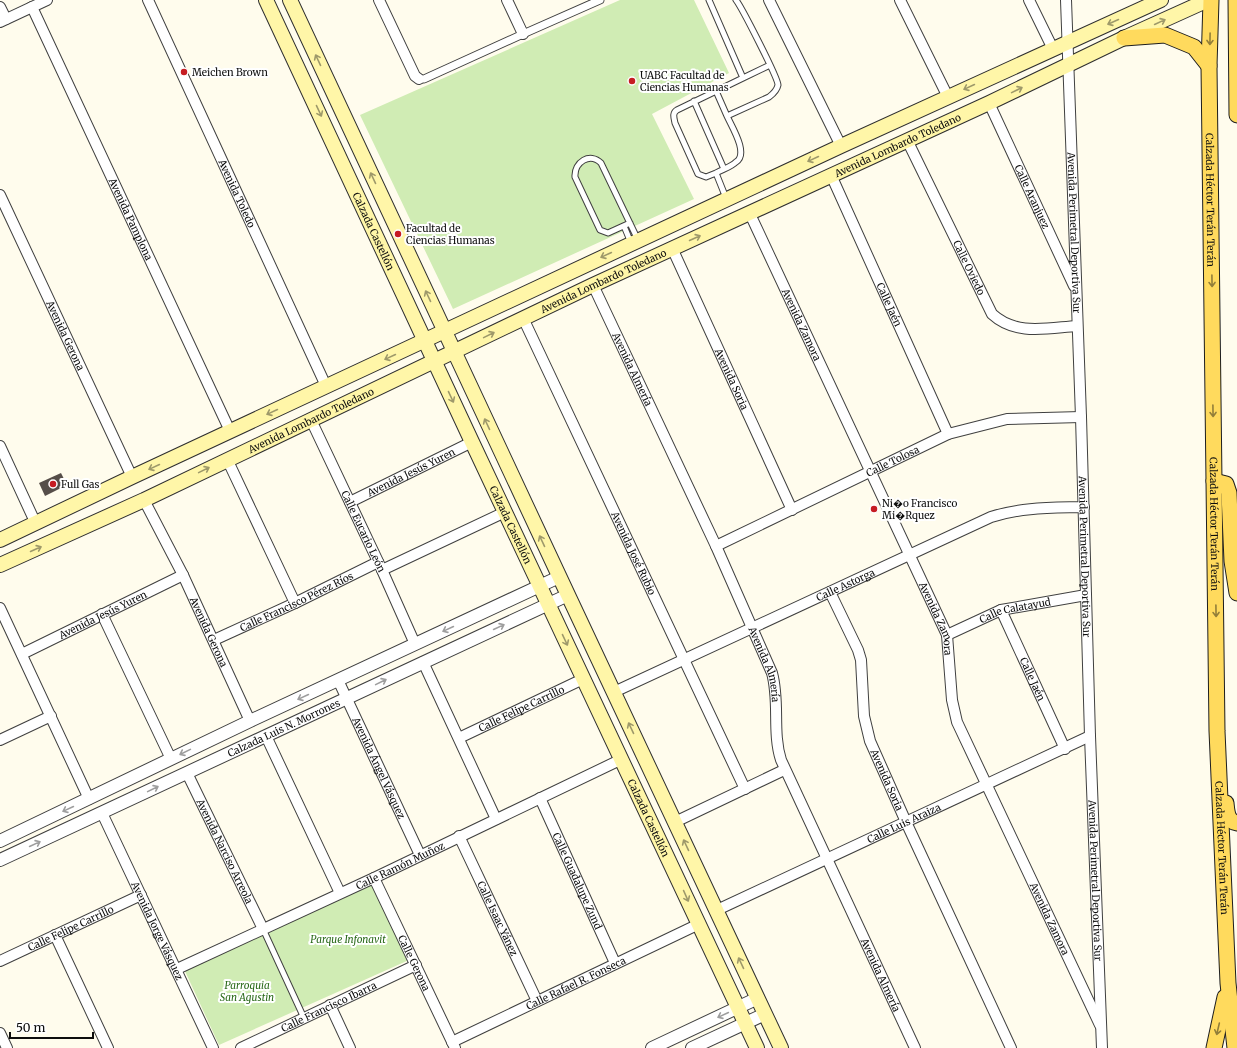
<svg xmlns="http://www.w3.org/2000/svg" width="1237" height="1048" font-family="Merriweather,serif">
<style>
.green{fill:#d0ecb4}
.building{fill:#564e49}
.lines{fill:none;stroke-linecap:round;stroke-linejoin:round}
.service-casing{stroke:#404040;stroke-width:7}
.pedestrian-casing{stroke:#404040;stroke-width:9}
.minor-casing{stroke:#404040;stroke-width:12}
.tertiary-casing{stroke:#404040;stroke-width:14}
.secondary-casing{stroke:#2f2f2f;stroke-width:16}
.primary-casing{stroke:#1e1e1e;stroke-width:17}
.service{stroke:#fff;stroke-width:5}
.pedestrian{stroke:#fff;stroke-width:7}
.minor{stroke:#fff;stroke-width:10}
.tertiary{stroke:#fff;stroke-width:12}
.secondary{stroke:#fff6a8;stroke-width:14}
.primary{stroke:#ffda5d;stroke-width:15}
.oneway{stroke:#9e996a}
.oneway2{stroke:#927e39}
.oneway3{stroke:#9e9e9e}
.poi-dot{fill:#c61c22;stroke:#fff;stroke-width:1.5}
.labels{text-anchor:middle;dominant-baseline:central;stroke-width:4;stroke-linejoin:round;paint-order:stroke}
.poi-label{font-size:10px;fill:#0d0d0d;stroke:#fff;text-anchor:start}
.street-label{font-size:10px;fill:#0d0d0d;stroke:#fff}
.park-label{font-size:10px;font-style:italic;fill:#296919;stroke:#fff}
</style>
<rect width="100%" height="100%" fill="#fffced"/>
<path class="green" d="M 620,0 L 694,0 L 729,73 L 652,114 L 694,199 L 453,309 L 360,115 Z
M 370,880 L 409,960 L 219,1045 L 184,969 Z"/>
<path class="building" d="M 61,473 L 67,485 L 45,496 L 39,483 Z"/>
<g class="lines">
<g class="service-casing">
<path id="service" d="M 709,0 L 743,78 L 677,110 C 672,113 674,118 675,123 L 698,174 L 706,177 L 716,173
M 743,78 L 770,65
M 716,91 L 727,116
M 694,101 L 724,169
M 726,198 L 716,173 C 723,169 731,167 736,162 C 749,154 732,127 727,116 L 769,97 C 773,94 777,90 778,85 C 778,78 742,8 736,0
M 630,223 L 608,233 L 600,230 L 575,177 C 574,162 590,152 601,163 L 638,240
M 624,226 L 631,243
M 263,929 L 304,1018"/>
</g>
<g class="pedestrian-casing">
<path id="pedestrian" d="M 419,79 L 424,79 L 523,34 L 600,0"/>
</g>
<g class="minor-casing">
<g id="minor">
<path id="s1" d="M 148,0 L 326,386"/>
<path d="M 379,0 L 415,76 L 419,79"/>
<path d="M 507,0 L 523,34"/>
<path d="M 769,0 L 841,146"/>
<path d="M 900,0 L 948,97"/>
<path d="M 1029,0 L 1053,49"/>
<path id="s2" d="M 1066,0 L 1081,417 L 1090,736 L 1102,1048"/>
<path d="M 0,7 L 6,19"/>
<path id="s3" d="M 32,7 L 230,431"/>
<path d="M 0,22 L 47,0"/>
<path id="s4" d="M 989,103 L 1074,286"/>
<path id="s5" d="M 907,140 L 992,314 C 1016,336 1047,328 1077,326"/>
<path id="s6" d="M 831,175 L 948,434"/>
<path id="s7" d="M 0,195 L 132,477"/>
<path id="s8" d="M 750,214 L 947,635 L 952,700 L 957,722 L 1100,1025"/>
<path id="s9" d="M 672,248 L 792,510"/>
<path id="s10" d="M 593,285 L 716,546 L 772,673 C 780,702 772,732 781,760 L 915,1048"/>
<path id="s11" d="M 523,318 L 745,789"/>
<path id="s12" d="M 311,420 L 382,570 L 415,644"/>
<path d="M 0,446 L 36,524"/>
<path d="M 227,459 L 295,603"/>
<path id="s13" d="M 144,500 L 183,575 L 250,721"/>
<path id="s14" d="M 350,502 L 472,442"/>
<path id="s15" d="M 716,546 L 948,434 L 1007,419 L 1081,417"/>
<path d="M 382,570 L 505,512"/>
<path id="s16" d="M 830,592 L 858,650 L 861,660 L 864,716 L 870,741 L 906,822 L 1011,1048"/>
<path d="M 0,608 L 89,799"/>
<path id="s17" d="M 1001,610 L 1065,749"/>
<path d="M 102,614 L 171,759"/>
<path id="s18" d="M 947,635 L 1001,610 L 1086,595"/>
<path id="s19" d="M 214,640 L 295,603 L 378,562"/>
<path id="s20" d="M 22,654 L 183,575"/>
<path d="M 423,662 L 496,819"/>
<path id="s21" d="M 338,680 L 420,855"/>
<path id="s22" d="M 614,692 L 991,517 C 1022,507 1052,508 1084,507"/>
<path d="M 266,736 L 340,893"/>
<path id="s23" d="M 459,738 L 583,679"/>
<path d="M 0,740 L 51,716"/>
<path id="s24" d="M 187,773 L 263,929"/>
<path id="s25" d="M 540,798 L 615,963"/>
<path id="s26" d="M 102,813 L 213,1048"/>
<path d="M 675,822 L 784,770"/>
<path id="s27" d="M 459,836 L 537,1001"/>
<path id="s28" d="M 374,878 L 455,1048"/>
<path id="s29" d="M 717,910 L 1090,736"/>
<path d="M 55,935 L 108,1048"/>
<path id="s30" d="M 0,961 L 141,895"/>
<path id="s31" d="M 177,969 L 374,878 L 622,759"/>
<path d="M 330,1005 L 350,1048"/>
<path d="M 0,1033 L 7,1048"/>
<path id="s32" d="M 452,1042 L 699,924"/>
<path id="s33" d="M 241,1048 L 416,965"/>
</g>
</g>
<g class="tertiary-casing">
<g id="tertiary">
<path d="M 0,841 L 250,721 L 559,577"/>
<path id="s34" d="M 0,860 L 568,595"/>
<path d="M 652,1048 L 758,998"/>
<path d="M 692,1048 L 765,1014"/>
</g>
</g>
<g class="secondary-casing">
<g id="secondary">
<path id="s35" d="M 266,0 L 472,442 L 757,1048"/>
<path d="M 290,0 L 568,595 L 781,1048"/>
<path d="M 0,540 L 132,477 L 841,146 L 1161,0"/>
<path id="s36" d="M 0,565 L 144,500 L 593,285 L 989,103 L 1124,38 L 1208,0"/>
</g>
</g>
<g class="primary-casing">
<g id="primary">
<path id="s37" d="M 1211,0 L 1209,66 L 1217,731 L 1228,983 L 1235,1048"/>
<path d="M 1236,0 L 1237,115"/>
<path d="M 1124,38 L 1165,35 L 1194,47 L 1209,66"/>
<path d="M 1214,481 L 1226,484 L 1229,493 L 1232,561 L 1237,593"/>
<path d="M 1226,803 C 1227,812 1227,821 1237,823"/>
<path d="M 1214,1048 L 1225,997"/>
</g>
</g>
<use href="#service" class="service"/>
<use href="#pedestrian" class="pedestrian"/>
<use href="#minor" class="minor"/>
<use href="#tertiary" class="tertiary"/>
<use href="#secondary" class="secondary"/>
<use href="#primary" class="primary"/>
</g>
<defs><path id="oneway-shaft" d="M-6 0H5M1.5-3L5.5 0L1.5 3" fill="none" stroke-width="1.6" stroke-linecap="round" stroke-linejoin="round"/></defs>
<g class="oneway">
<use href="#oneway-shaft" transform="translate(1113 22) rotate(156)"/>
<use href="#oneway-shaft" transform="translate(1160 22) rotate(-25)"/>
<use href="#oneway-shaft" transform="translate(318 60) rotate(-115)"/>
<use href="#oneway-shaft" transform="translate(969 87) rotate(155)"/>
<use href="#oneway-shaft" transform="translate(1017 90) rotate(-26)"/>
<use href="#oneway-shaft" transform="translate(319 111) rotate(65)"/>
<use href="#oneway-shaft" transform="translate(813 159) rotate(155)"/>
<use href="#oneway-shaft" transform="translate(373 178) rotate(-115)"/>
<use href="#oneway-shaft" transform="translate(695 238) rotate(-24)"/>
<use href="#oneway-shaft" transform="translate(606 255) rotate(155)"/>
<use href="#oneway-shaft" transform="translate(428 296) rotate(-115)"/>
<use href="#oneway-shaft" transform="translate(489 335) rotate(-26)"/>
<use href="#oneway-shaft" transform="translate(390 357) rotate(155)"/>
<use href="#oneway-shaft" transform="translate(451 397) rotate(65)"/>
<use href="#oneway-shaft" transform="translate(272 412) rotate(155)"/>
<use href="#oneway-shaft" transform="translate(487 424) rotate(-115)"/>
<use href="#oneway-shaft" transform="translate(154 467) rotate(155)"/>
<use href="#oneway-shaft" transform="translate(204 470) rotate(-26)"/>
<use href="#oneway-shaft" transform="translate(542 541) rotate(-115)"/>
<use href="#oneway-shaft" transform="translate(36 549) rotate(-24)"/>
<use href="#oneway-shaft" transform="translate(565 640) rotate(65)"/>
<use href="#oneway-shaft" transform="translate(631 728) rotate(-115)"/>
<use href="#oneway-shaft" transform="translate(686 845) rotate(-115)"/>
<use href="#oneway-shaft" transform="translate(686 896) rotate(66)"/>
<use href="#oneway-shaft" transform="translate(741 963) rotate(-115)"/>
</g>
<g class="oneway2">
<use href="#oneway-shaft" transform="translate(1210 39) rotate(91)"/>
<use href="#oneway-shaft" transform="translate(1212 281) rotate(89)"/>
<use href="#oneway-shaft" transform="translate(1213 411) rotate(89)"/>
<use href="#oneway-shaft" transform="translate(1216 611) rotate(89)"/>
<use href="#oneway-shaft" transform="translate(1218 1029) rotate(103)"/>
</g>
<g class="oneway3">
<use href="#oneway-shaft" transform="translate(499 627) rotate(-25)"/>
<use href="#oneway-shaft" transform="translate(448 629) rotate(155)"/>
<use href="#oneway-shaft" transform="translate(381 682) rotate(-26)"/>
<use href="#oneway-shaft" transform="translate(303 697) rotate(155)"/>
<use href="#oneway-shaft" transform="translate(185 752) rotate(154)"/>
<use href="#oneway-shaft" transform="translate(153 789) rotate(-26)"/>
<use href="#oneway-shaft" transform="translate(68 809) rotate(155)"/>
<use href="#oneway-shaft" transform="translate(35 844) rotate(-25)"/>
<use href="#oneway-shaft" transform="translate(723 1015) rotate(155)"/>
</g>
<g class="poi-dot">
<circle cx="184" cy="72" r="4"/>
<circle cx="632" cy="81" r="4"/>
<circle cx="398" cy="234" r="4"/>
<circle cx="53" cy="484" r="4"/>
<circle cx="874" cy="509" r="4"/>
</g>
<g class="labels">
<g class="poi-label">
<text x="192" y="72">Meichen Brown</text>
<text x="640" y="75">UABC Facultad de<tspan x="640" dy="12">Ciencias Humanas</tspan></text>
<text x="406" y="228">Facultad de<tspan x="406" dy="12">Ciencias Humanas</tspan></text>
<text x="61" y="484">Full Gas</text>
<text x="882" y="503">Ni�o Francisco<tspan x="882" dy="12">Mi�Rquez</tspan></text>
</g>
<g class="street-label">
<text stroke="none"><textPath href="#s36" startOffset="991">Avenida Lombardo Toledano</textPath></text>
<text stroke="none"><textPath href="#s1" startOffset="213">Avenida Toledo</textPath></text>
<text stroke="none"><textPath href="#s4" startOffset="103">Calle Aranjuez</textPath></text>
<text stroke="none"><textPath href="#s37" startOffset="200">Calzada Héctor Terán Terán</textPath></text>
<text stroke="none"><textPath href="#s3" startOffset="234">Avenida Pamplona</textPath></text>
<text stroke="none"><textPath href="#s35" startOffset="255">Calzada Castellón</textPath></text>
<text stroke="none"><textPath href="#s2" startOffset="233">Avenida Perimetral Deportiva Sur</textPath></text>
<text stroke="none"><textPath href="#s5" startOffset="142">Calle Oviedo</textPath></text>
<text stroke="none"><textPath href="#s36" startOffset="667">Avenida Lombardo Toledano</textPath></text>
<text stroke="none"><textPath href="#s6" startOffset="142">Calle Jaén</textPath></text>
<text stroke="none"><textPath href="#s8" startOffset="122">Avenida Zamora</textPath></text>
<text stroke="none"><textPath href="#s7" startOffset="155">Avenida Gerona</textPath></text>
<text stroke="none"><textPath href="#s10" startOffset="93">Avenida Almería</textPath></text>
<text stroke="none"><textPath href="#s9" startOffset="144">Avenida Soria</textPath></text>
<text stroke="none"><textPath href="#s36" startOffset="343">Avenida Lombardo Toledano</textPath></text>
<text stroke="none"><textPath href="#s15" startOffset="196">Calle Tolosa</textPath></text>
<text stroke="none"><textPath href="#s14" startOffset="68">Avenida Jesús Yuren</textPath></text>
<text stroke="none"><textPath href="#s35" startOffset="579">Calzada Castellón</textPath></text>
<text stroke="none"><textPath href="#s37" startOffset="524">Calzada Héctor Terán Terán</textPath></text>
<text stroke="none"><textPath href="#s12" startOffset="123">Calle Eucario León</textPath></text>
<text stroke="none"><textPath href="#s11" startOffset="260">Avenida José Rubio</textPath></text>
<text stroke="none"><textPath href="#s2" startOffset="557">Avenida Perimetral Deportiva Sur</textPath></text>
<text stroke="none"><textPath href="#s22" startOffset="255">Calle Astorga</textPath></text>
<text stroke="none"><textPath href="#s19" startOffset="91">Calle Francisco Pérez Ríos</textPath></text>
<text stroke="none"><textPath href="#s18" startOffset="73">Calle Calatayud</textPath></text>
<text stroke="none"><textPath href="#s20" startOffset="90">Avenida Jesús Yuren</textPath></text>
<text stroke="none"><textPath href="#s8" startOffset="446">Avenida Zamora</textPath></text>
<text stroke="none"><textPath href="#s13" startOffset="147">Avenida Gerona</textPath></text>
<text stroke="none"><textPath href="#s10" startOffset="417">Avenida Almería</textPath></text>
<text stroke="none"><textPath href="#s17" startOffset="76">Calle Jaén</textPath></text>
<text stroke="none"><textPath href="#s23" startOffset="69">Calle Felipe Carrillo</textPath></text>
<text stroke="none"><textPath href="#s34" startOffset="313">Calzada Luis N. Morrones</textPath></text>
<text stroke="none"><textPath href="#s21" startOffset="97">Avenida Ángel Vásquez</textPath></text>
<text stroke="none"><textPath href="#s16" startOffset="199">Avenida Soria</textPath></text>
<text stroke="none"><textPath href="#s35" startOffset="903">Calzada Castellón</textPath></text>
<text stroke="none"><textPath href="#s29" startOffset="206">Calle Luis Araiza</textPath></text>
<text stroke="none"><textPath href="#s37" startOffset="848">Calzada Héctor Terán Terán</textPath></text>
<text stroke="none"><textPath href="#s24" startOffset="87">Avenida Narciso Arreola</textPath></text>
<text stroke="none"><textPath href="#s31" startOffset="246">Calle Ramón Muñoz</textPath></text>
<text stroke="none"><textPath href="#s2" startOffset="881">Avenida Perimetral Deportiva Sur</textPath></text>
<text stroke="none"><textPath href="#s25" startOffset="91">Calle Guadalupe Zund</textPath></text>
<text stroke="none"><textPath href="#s27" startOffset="91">Calle Isaac Yánez</textPath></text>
<text stroke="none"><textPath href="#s8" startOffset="770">Avenida Zamora</textPath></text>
<text stroke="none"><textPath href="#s30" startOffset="78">Calle Felipe Carrillo</textPath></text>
<text stroke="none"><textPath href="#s26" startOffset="130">Avenida Jorge Vásquez</textPath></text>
<text stroke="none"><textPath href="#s28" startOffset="94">Calle Gerona</textPath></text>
<text stroke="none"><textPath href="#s10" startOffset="752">Avenida Almería</textPath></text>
<text stroke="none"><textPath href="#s32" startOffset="137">Calle Rafael R. Fonseca</textPath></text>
<text stroke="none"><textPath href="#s33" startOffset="97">Calle Francisco Ibarra</textPath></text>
</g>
<g class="park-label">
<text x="348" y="939">Parque Infonavit</text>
<text x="247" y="985">Parroquia<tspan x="247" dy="12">San Agustin</tspan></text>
</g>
</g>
<path d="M10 1032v6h83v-6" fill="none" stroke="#0d0d0d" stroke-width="2"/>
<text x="16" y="1032" font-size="12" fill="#0d0d0d" stroke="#ffffff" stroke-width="3" paint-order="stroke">50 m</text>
</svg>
